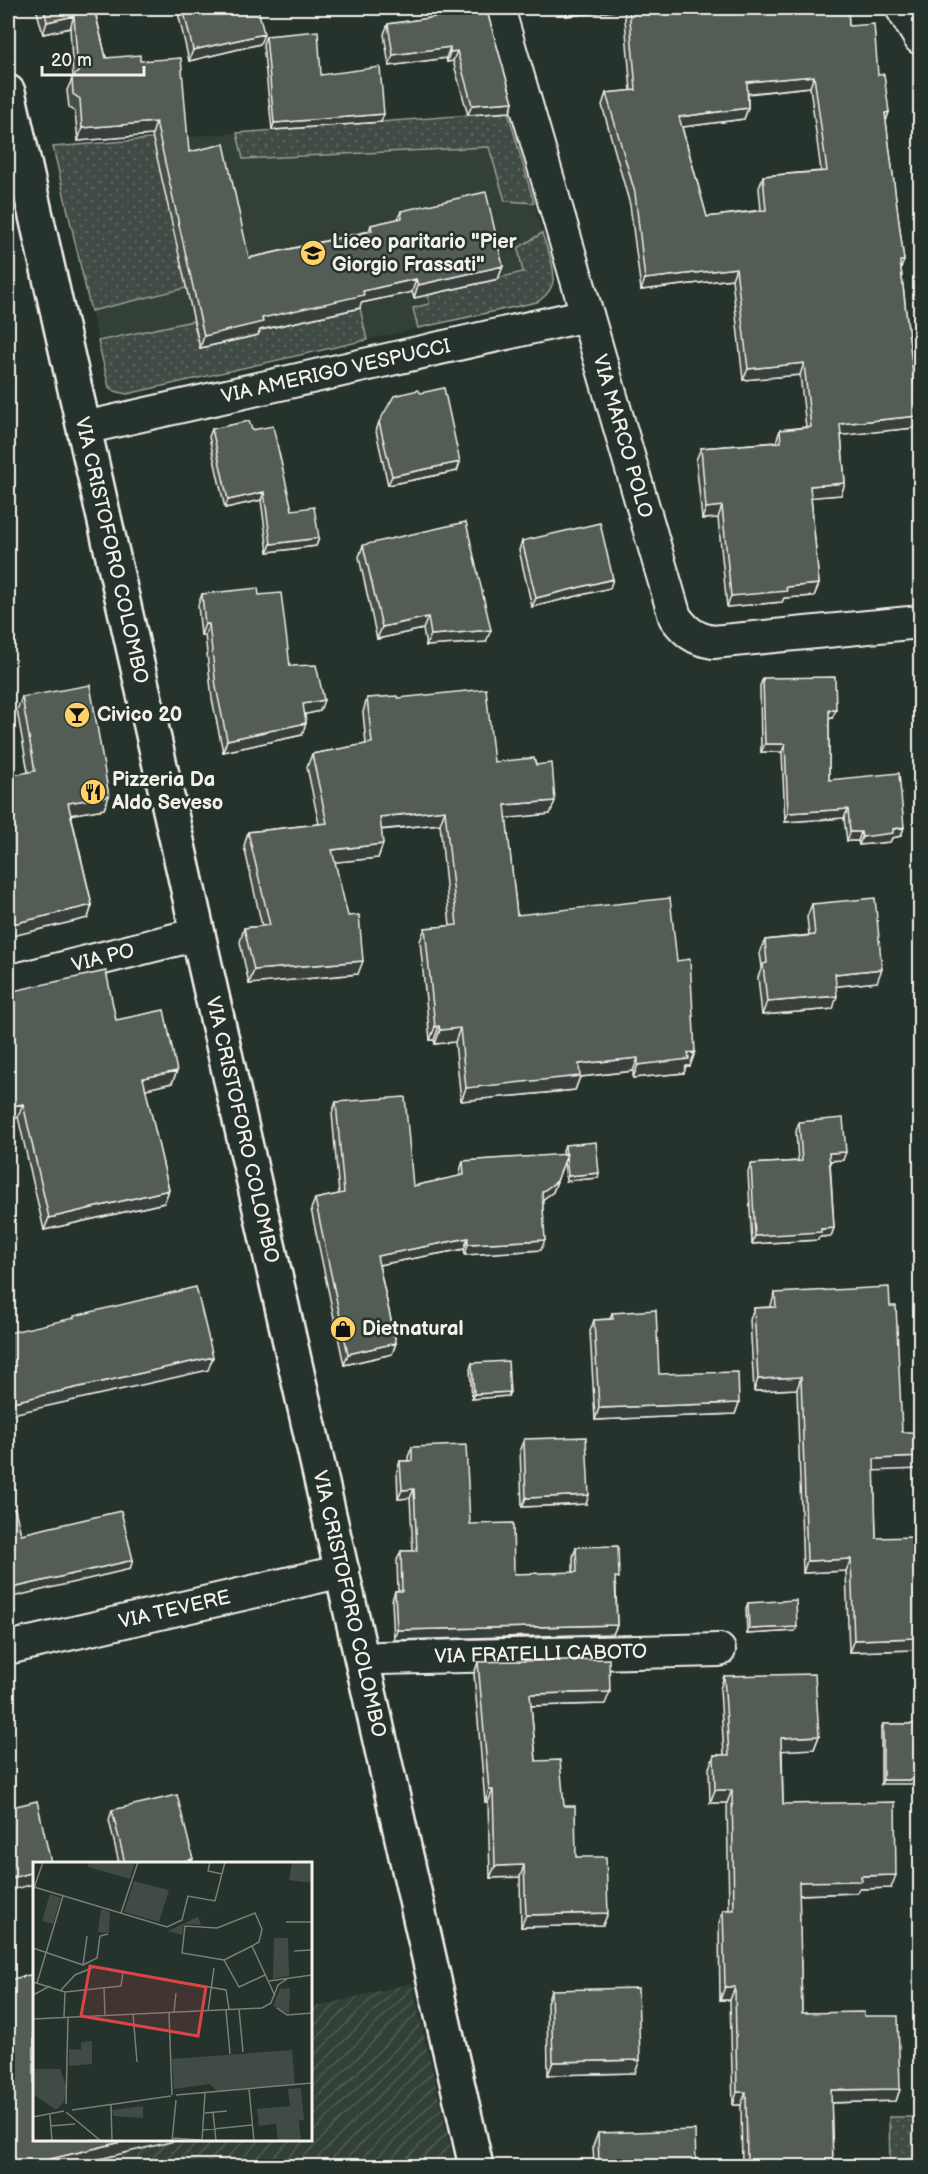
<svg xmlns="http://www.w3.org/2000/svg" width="928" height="2174" font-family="'Balsamiq Sans',sans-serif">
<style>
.built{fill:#333f39}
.industrial{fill:url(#industrial-furrows)}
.grass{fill:url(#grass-dots);stroke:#9a9e96;stroke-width:1.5}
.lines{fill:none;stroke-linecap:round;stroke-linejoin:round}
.street-casing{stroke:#f4f1e8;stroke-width:36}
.secondary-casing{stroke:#f4f1e8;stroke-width:38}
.street{stroke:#26332d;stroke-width:32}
.secondary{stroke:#26332d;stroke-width:33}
.wall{fill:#474f49;stroke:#f4f1e8;stroke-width:1.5;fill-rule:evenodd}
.shaded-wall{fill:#39403c;stroke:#f4f1e8;stroke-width:1.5}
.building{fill:#525c55;stroke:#f4f1e8;stroke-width:1.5;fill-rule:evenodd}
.labels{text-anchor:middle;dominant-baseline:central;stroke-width:5;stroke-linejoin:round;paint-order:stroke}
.poi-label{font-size:20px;font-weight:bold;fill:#f4f1e8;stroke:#26332d;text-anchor:start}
.street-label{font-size:20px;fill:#f4f1e8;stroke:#26332d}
.inset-road{fill:none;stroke:#787f78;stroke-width:1.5}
.view{fill:#da4645;fill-opacity:0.15;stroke:#da4645;stroke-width:3}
.inset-edge{fill:none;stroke:#f4f1e8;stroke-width:3}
</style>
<defs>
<pattern id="industrial-furrows" width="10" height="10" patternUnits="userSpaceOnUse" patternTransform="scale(1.5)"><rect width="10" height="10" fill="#333f39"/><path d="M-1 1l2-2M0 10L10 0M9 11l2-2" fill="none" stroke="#515b56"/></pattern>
<pattern id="grass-dots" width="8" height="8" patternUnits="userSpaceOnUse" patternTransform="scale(1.5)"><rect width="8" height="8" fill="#414b45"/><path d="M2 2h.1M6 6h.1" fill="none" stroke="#5d6560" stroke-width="1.8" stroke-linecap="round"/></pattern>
</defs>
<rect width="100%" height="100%" fill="#26332d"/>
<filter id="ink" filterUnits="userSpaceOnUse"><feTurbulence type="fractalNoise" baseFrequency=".0167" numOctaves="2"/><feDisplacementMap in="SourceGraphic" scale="12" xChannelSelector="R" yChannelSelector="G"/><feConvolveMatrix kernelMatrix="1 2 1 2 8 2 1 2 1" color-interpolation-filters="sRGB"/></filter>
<g filter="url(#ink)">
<path class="built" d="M 508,112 L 554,273 L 551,290 L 545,297 L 536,302 L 127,394 L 114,391 L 109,387 L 53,147 Z"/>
<path class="industrial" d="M 412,1983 L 455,2166 L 8,2166 L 8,2081 L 34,2140 L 310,2140 L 311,2008 Z"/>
<path class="grass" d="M 508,112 L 534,203 L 505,201 L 489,147 L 243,159 L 237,133 Z
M 175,137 L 186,288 L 91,311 L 53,147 Z
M 542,233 C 550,259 566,284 537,302 L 418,328 L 413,308 L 429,304 L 428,295 L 523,272 L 518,248 Z
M 360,308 L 367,340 L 127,394 L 114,391 L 109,387 L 98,341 L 193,321 L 200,348 L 258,335 L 257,331 Z
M 889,2117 L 920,2117 L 920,2166 L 890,2166 Z"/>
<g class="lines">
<g class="street-casing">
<g id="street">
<path id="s1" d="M 498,8 L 675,617 C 686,632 695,639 713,642 L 920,622"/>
<path d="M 902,8 L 920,38"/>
<path id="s2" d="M 84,428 L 587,315"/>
<path id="s3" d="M 8,982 L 198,934"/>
<path id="s4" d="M 8,1648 L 343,1571"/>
<path id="s5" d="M 363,1661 L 380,1658 L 719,1650"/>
</g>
</g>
<g class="secondary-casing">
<g id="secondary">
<path id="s6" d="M 8,92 L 476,2166"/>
</g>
</g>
<use href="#street" class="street"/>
<use href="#secondary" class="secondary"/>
</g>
<path class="wall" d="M 36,8 L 111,8 L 95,11 L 106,58 L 140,61 L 189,152 L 249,258 L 369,231 L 371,225 L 398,219 L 401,211 L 503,266 L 498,279 L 414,298 L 412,292 L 361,303 L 360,308 L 260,330 L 258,335 L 200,348 L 152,135 L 78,141 L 75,112 L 69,107 L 67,90 L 73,77 L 70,28 L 43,34 Z
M 177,8 L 258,8 L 260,44 L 189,61 Z
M 435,8 L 486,8 L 513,102 L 510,112 L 468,115 L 453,61 L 447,62 L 446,58 L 389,66 L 384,34 L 388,24 L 437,17 Z
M 565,8 L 615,8 L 614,11 L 566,16 Z
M 624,8 L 848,8 L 849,26 L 878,75 L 889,112 L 886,121 L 904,261 L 901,268 L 918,416 L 914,428 L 841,435 L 845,483 L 841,495 L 811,497 L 819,584 L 814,596 L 784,598 L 782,602 L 727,607 L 718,518 L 702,519 L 696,460 L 701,448 L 776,442 L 780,430 L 806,427 L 800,375 L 743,380 L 732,279 L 641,290 L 630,205 L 602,105 L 606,93 L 631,91 ZM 810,87 L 821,171 L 763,176 L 759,188 L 761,210 L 707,217 L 682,127 L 744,119 L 748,108 L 748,94 Z
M 266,36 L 321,75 L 381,122 L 272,130 L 263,44 Z
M 379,422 L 460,462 L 457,471 L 388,485 L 376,431 Z
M 212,429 L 252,430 L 292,510 L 319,538 L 316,546 L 268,552 L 261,500 L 225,508 L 209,437 Z
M 522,541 L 610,588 L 532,607 L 519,550 Z
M 363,545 L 486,642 L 426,646 L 423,629 L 377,639 L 359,557 Z
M 202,594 L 259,595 L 290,666 L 320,711 L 305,714 L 306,723 L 302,735 L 223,752 L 212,699 L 205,635 L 201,635 L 198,605 Z
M 763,678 L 832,718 L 829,719 L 829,780 L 904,827 L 901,836 L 892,838 L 890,842 L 859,845 L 858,841 L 847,841 L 844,818 L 785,822 L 782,752 L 761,752 L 760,686 Z
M 22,697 L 109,796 L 104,809 L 71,814 L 92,905 L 88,918 L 28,772 L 17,710 Z
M 367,698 L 398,698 L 494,762 L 536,765 L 550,814 L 506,818 L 517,915 L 677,961 L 695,1052 L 690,1066 L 686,1066 L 684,1073 L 633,1078 L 633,1071 L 580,1077 L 575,1090 L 461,1101 L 455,1042 L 435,1044 L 434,1040 L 430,1040 L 420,941 L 425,928 L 450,926 L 440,824 L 381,830 L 383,844 L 378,858 L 335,862 L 358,974 L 249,984 L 240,942 L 244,928 L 262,926 L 244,846 L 248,832 L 319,824 L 307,767 L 312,754 L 366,744 L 363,712 Z
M 812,904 L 877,982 L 836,986 L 833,1009 L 762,1015 L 758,977 L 762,967 L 760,953 L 765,940 L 809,935 L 807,917 Z
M 8,992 L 116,1020 L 177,1071 L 172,1083 L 145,1089 L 169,1190 L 164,1203 L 44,1230 L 18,1117 Z
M 336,1102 L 413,1186 L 460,1176 L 460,1171 L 463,1161 L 564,1155 L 563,1150 L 565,1145 L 598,1178 L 566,1181 L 564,1161 L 553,1192 L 543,1199 L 541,1250 L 465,1255 L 464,1249 L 379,1265 L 396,1343 L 392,1354 L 344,1365 L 311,1209 L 315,1199 L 339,1194 L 332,1113 Z
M 799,1122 L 843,1160 L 830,1161 L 834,1228 L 831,1236 L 819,1237 L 818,1240 L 752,1244 L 748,1172 L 751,1164 L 798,1161 L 796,1131 Z
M 775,1293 L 874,1471 L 876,1538 L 918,1638 L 914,1650 L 849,1652 L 846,1571 L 803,1573 L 797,1389 L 754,1391 L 750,1320 L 754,1308 L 771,1307 L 771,1305 Z
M 612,1313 L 659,1374 L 739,1403 L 735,1414 L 595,1420 L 590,1331 L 594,1320 L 610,1319 Z
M 472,1363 L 508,1396 L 472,1399 L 470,1368 Z
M 524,1439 L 586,1504 L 522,1507 L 520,1449 Z
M 412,1447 L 470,1524 L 514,1574 L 573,1573 L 573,1557 L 576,1547 L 616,1587 L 617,1625 L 613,1634 L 394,1640 L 392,1600 L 395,1591 L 398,1591 L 397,1560 L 401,1551 L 413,1551 L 410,1498 L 398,1499 L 397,1471 L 400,1461 L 408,1461 L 408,1457 Z
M 748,1603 L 797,1627 L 795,1631 L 747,1634 L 746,1608 Z
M 478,1662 L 605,1704 L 531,1706 L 536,1761 L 564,1806 L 576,1857 L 608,1913 L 603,1925 L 521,1927 L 520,1877 L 490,1878 L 488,1802 L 485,1802 L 474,1674 Z
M 724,1676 L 819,1736 L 814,1749 L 782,1750 L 783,1804 L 891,1888 L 859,1889 L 857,1893 L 799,1895 L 802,2013 L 864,2016 L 900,2089 L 896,2101 L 831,2103 L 833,2166 L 742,2166 L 741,2105 L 733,2105 L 730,2000 L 720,2000 L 719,1923 L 723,1910 L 729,1910 L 727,1803 L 710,1803 L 709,1768 L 714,1755 L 724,1755 L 720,1689 Z
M 883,1724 L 921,1724 L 881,1784 L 881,1729 Z
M 112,1810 L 191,1863 L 119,1863 L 109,1820 Z
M 551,1990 L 635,2073 L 548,2075 L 547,2003 Z
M 598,2133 L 696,2166 L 594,2166 L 593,2146 Z"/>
<path class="shaded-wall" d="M 90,8 L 111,8 L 88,13 Z
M 569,8 L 615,8 L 614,11 L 566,16 Z
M 74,16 L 70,28 L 43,34 L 47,22 Z
M 264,34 L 260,44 L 189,61 L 193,50 Z
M 450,47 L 446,58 L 389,66 L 393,55 Z
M 457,51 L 453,61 L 447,62 L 450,52 Z
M 814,76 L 810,87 L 743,94 L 747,82 Z
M 513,102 L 510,112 L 468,115 L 472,105 Z
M 748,108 L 744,119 L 675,128 L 679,117 Z
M 889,112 L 885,124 L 885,113 Z
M 384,114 L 381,122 L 272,130 L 274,123 Z
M 156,122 L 152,135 L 78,141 L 82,128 Z
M 503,266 L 498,279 L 414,298 L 418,285 Z
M 736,268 L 732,279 L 641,290 L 645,279 Z
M 416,279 L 412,292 L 361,303 L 360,308 L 260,330 L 258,335 L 200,348 L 204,336 L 262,318 L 363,291 Z
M 804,363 L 800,375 L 743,380 L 748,369 Z
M 918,416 L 914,428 L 835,436 L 840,424 Z
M 460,462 L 457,471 L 388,485 L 392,476 Z
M 845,483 L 841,495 L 805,498 L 810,486 Z
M 264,492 L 261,500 L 225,508 L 228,500 Z
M 722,506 L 718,518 L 702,519 L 706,508 Z
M 319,538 L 316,546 L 268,552 L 271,544 Z
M 613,579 L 610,588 L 532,607 L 536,598 Z
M 819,584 L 814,596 L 784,598 L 782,602 L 727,607 L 731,596 L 786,587 Z
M 428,617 L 423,629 L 377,639 L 382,627 Z
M 205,624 L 209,624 L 205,635 L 201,635 Z
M 491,630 L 486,642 L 426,646 L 431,635 Z
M 324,700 L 320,711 L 298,716 L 303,704 Z
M 829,710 L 836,710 L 832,718 L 826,719 Z
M 306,723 L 302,735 L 223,752 L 227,740 Z
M 765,744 L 785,744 L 782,752 L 761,752 Z
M 109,796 L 104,809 L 63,816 L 68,803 Z
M 555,801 L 550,814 L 500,819 L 505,805 Z
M 848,809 L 844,818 L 785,822 L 788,813 Z
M 445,810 L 440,824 L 375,830 L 380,817 Z
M 904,827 L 901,836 L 892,838 L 890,842 L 859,845 L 862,837 Z
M 850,832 L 861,832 L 858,841 L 847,841 Z
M 383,844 L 378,858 L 327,863 L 332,850 Z
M 92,905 L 88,918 L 8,937 L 8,925 Z
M 363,961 L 358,974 L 249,984 L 254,970 Z
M 882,969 L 877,982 L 830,987 L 835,974 Z
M 837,996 L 833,1009 L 762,1015 L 767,1002 Z
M 439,1026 L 434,1040 L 430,1040 L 435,1027 Z
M 460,1028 L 455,1042 L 435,1044 L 440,1030 Z
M 695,1052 L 690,1066 L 686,1066 L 684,1073 L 633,1078 L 638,1065 Z
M 638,1058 L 633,1071 L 580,1077 L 575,1090 L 461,1101 L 466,1088 L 579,1064 Z
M 177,1071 L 172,1083 L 138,1091 L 143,1078 Z
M 23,1104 L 18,1117 L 8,1119 L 8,1107 Z
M 846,1152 L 843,1160 L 826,1161 L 829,1153 Z
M 599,1173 L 598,1178 L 566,1181 L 568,1176 Z
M 557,1181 L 553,1192 L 539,1202 L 542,1192 Z
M 169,1190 L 164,1203 L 44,1230 L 49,1218 Z
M 834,1228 L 831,1236 L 819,1237 L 818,1240 L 752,1244 L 755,1236 Z
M 468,1238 L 464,1249 L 373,1266 L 377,1256 Z
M 545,1240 L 541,1250 L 465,1255 L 468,1244 Z
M 396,1343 L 392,1354 L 344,1365 L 348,1354 Z
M 213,1357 L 208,1370 L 8,1415 L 8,1403 Z
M 801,1377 L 797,1389 L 754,1391 L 758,1379 Z
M 510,1392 L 508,1396 L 472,1399 L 474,1394 Z
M 739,1403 L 735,1414 L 595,1420 L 599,1408 Z
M 921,1457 L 921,1469 L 870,1471 L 874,1459 Z
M 414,1489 L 410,1498 L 398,1499 L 402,1490 Z
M 589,1495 L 586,1504 L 522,1507 L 526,1498 Z
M 851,1559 L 846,1571 L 803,1573 L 807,1561 Z
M 133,1560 L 130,1569 L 8,1598 L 8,1589 Z
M 617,1625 L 613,1634 L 394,1640 L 397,1630 Z
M 797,1627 L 795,1631 L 747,1634 L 749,1629 Z
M 918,1638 L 914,1650 L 849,1652 L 854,1640 Z
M 610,1692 L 605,1704 L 525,1706 L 530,1694 Z
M 819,1736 L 814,1749 L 777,1751 L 781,1738 Z
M 883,1780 L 921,1780 L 921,1784 L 881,1784 Z
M 489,1790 L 493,1790 L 488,1802 L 485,1802 Z
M 715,1790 L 732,1790 L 727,1803 L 710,1803 Z
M 193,1859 L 191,1863 L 174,1863 Z
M 524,1865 L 520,1877 L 490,1878 L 495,1866 Z
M 34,1872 L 34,1884 L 8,1891 L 8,1879 Z
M 896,1875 L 891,1888 L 859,1889 L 857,1893 L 794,1895 L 799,1882 L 861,1876 Z
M 608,1913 L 603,1925 L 521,1927 L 526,1915 Z
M 725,1987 L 735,1987 L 730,2000 L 720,2000 Z
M 640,2060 L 635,2073 L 548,2075 L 553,2062 Z
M 900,2089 L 896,2101 L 826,2103 L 831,2090 Z
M 737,2092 L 746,2092 L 741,2105 L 733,2105 Z
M 134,2139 L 183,2139 L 70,2166 L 21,2166 Z
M 756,2163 L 755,2166 L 746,2166 L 747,2164 Z"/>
<path class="building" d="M 44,8 L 94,8 L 106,58 L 140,55 L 140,61 L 181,58 L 189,152 L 224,144 L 249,258 L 372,231 L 371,225 L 402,218 L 401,211 L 486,192 L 503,266 L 418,285 L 416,279 L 363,291 L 364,295 L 262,318 L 263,322 L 204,336 L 156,122 L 82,128 L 80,99 L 73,94 L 72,78 L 78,72 L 74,16 L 47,22 Z
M 183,8 L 258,8 L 264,34 L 193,50 Z
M 441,8 L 486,8 L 513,102 L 472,105 L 457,51 L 450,52 L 450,47 L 393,55 L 388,24 L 444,16 Z
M 629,8 L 848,8 L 849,26 L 874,24 L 878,75 L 884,74 L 889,112 L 885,113 L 904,261 L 900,261 L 918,416 L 840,424 L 845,483 L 810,486 L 819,584 L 786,587 L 787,591 L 731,596 L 722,506 L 706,508 L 701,448 L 781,442 L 780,430 L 811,427 L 804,363 L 748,369 L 736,268 L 645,279 L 635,193 L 606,93 L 636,90 ZM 814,76 L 827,171 L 763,176 L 766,210 L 707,217 L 679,117 L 748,108 L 747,82 Z
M 318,31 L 321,75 L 380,67 L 384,114 L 274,123 L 266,36 Z
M 444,388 L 460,462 L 392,476 L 379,422 L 394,396 L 418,390 L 421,393 Z
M 249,421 L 252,430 L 273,426 L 292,510 L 314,507 L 319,538 L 271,544 L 264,492 L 228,500 L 212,429 Z
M 466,522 L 491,630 L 431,635 L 428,617 L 382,627 L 363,545 Z
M 600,523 L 613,579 L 536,598 L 522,541 Z
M 258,588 L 259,595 L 281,593 L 290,666 L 316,665 L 324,700 L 303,704 L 306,723 L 227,740 L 216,687 L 209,624 L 205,624 L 202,594 Z
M 835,677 L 836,710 L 829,710 L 829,780 L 899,773 L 904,827 L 893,829 L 893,833 L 862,837 L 861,832 L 850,832 L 848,809 L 788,813 L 785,744 L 765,744 L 763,678 Z
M 90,685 L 109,796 L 68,803 L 92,905 L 8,925 L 8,776 L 35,771 L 22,697 Z
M 486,689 L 494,762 L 534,758 L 536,765 L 552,763 L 555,801 L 505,805 L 517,915 L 670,898 L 677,961 L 690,959 L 695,1052 L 688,1053 L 689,1059 L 638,1065 L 638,1058 L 579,1064 L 580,1076 L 466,1088 L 460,1028 L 440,1030 L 439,1026 L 435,1027 L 425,928 L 457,925 L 445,810 L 380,817 L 383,844 L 332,850 L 348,916 L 359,915 L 363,961 L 254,970 L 244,928 L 270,925 L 248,832 L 327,823 L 312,754 L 372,743 L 367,698 L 397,696 L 398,698 Z
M 875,898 L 882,969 L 835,974 L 837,996 L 767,1002 L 763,964 L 767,963 L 765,940 L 815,935 L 812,904 Z
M 106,971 L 116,1020 L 164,1010 L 177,1071 L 143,1078 L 169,1190 L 49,1218 L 23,1104 L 8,1107 L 8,992 Z
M 405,1097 L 413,1186 L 464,1175 L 463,1161 L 567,1154 L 557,1181 L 542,1192 L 545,1240 L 468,1244 L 468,1238 L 377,1256 L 396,1343 L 348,1354 L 315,1199 L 344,1193 L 336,1102 Z
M 843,1118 L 846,1152 L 829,1153 L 834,1228 L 821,1229 L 821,1232 L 755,1236 L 751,1164 L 802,1161 L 799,1122 Z
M 596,1142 L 599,1173 L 568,1176 L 565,1145 Z
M 196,1287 L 213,1357 L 8,1403 L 8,1333 L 74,1318 L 74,1316 Z
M 889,1287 L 890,1306 L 896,1306 L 902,1432 L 921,1432 L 921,1457 L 874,1459 L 876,1538 L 914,1537 L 918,1638 L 854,1640 L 851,1559 L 807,1561 L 801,1377 L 758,1379 L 754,1308 L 776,1307 L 775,1293 Z
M 656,1310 L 659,1374 L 738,1372 L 739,1403 L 599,1408 L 594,1320 L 613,1319 L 612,1313 Z
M 508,1361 L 510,1392 L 474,1394 L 472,1363 Z
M 586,1437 L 589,1495 L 526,1498 L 524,1439 Z
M 466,1445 L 470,1524 L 513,1523 L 514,1574 L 577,1572 L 576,1547 L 618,1546 L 619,1578 L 615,1577 L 617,1625 L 397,1630 L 395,1591 L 402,1591 L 401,1551 L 417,1551 L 414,1489 L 402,1490 L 400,1461 L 412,1461 L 412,1447 Z
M 15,1509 L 21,1534 L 121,1511 L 133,1560 L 8,1589 L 8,1510 Z
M 796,1600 L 797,1627 L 749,1629 L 748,1603 Z
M 609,1659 L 610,1692 L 530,1694 L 536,1761 L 560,1760 L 564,1806 L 575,1806 L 576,1857 L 606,1857 L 608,1913 L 526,1915 L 524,1865 L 495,1866 L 493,1790 L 489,1790 L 478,1662 Z
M 815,1674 L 819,1736 L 781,1738 L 783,1804 L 895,1802 L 896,1875 L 861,1876 L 862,1881 L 799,1882 L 802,2013 L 864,2012 L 864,2016 L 898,2016 L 900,2089 L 831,2090 L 833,2166 L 756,2166 L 756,2163 L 747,2164 L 746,2092 L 737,2092 L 735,1987 L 725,1987 L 723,1910 L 734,1910 L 732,1790 L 715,1790 L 714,1755 L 729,1755 L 724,1676 Z
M 883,1724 L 921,1724 L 921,1780 L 883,1780 Z
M 177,1795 L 193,1859 L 174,1863 L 125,1863 L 112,1810 Z
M 37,1801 L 51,1863 L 34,1863 L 34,1872 L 8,1879 L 8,1808 Z
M 34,1974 L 34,2139 L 134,2139 L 21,2166 L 8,2166 L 8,1980 Z
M 638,1988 L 640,2060 L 553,2062 L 551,1990 Z
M 695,2130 L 696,2166 L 599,2166 L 598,2133 Z"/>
</g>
<defs>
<g id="school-disc" transform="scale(1.35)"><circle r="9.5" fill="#ffd166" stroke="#26332d"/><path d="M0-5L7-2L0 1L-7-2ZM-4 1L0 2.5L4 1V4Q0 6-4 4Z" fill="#111"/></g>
<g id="bar-disc" transform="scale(1.35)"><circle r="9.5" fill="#ffd166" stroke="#26332d"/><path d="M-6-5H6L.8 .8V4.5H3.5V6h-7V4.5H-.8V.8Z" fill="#111"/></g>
<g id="restaurant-disc" transform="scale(1.35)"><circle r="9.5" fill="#ffd166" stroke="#26332d"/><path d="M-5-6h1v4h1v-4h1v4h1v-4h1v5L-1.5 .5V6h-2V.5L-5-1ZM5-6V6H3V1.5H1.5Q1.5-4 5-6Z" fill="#111"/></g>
<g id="shop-disc" transform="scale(1.35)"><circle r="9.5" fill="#ffd166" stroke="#26332d"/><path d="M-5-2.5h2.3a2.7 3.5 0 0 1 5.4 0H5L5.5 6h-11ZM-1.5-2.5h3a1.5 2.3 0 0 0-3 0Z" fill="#111"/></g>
</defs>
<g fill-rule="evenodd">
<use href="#school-disc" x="313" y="253"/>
<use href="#bar-disc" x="77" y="715"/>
<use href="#restaurant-disc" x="93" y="792"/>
<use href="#shop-disc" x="343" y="1329"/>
</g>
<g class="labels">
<g class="poi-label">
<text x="332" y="242">Liceo paritario "Pier<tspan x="332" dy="23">Giorgio Frassati"</tspan></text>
<text x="97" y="715">Civico 20</text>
<text x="112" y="780">Pizzeria Da<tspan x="112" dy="23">Aldo Seveso</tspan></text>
<text x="362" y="1329">Dietnatural</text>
</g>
<g class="street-label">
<text stroke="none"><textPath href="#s2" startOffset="258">VIA AMERIGO VESPUCCI</textPath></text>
<text stroke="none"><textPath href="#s1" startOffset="446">VIA MARCO POLO</textPath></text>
<text stroke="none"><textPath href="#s6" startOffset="470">VIA CRISTOFORO COLOMBO</textPath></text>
<text stroke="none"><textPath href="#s3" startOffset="98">VIA PO</textPath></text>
<text stroke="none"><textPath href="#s6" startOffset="1064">VIA CRISTOFORO COLOMBO</textPath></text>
<text stroke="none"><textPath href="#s6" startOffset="1550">VIA CRISTOFORO COLOMBO</textPath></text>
<text stroke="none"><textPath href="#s4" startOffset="171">VIA TEVERE</textPath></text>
<text stroke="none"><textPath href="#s5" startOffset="178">VIA FRATELLI CABOTO</textPath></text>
</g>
</g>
<g transform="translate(33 1862)">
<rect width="279" height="279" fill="#26332d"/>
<path d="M 101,19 L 136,28 L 126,60 L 91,50 ZM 17,32 L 28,36 L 20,62 L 9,59 ZM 213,32 L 165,55 L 168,63 L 151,62 L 149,73 L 135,69 ZM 68,47 L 77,50 L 76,71 L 65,70 ZM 248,124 L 248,127 L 257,126 L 256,152 L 240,144 ZM 59,179 L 59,202 L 36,204 L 36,187 L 48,188 L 48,180 ZM 266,259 L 268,279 L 245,279 L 243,261 Z" fill="#414b45"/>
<path d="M 0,207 L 27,207 L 33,224 L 31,240 L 23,248 L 0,232 Z" fill="#414b45"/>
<path d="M 56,0 L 102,0 L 97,17 L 55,5 ZM 259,0 L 279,0 L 279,21 L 256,18 ZM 241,76 L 255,76 L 256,114 L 240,117 ZM 259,188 L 262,222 L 184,229 L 177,222 L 141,227 L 139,197 ZM 268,226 L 271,258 L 226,264 L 224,247 L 257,244 L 255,227 ZM 110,244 L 110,256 L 80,254 L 79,248 Z" fill="#414b45"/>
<path class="inset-road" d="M 177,0 L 175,9 L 189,12M 1,25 L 134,65 L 149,58 L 155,34 L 182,39 L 192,0M 0,29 L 10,0M 88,51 L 105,0M 253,60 L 279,60M 0,86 L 50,103 L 54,74M 261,89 L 279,88M 191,98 L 219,84M 50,103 L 64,96 L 67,74 L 75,72M 232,113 L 206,125 L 191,98 L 149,91 L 152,64 L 184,66 L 222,51 L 229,67 L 226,80 L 219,84 L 237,123 L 242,134M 236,119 L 279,113M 0,120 L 32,130M 4,121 L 30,34M 71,125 L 72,153M 28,128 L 42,113 L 61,105 L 193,128 L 196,147M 32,130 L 88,124 L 90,110M 0,133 L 17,124M 244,146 L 254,153 L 279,151M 206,147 L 210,190M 193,148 L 197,192M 175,149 L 181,106M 141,150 L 143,131M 136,151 L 139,233M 100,152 L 104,200M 31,155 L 32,130M 0,157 L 229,146 L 238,141 L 245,123 L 254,117M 216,227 L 221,279M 143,233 L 279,221M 33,242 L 35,155M 78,243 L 79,279M 39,248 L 138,234M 33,250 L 68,279M 180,250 L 183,279M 172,251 L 194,249M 17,253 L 19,279M 0,255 L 31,249M 17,264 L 42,262M 170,268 L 219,263M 139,276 L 169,278M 44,279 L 65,278M 139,279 L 143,238M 169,279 L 172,231"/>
<path class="view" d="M 57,104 L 173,125 L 165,174 L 48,154 Z"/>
<rect width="279" height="279" class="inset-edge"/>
</g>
<rect width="928" height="2174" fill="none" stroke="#26332d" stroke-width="30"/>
<rect x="15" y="15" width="898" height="2144" fill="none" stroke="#f4f1e8" stroke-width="2" filter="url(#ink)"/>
<path d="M42 66v9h102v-9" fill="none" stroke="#f4f1e8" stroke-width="3"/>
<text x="51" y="66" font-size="18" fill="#f4f1e8" stroke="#26332d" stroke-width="4.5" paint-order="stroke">20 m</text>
</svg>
